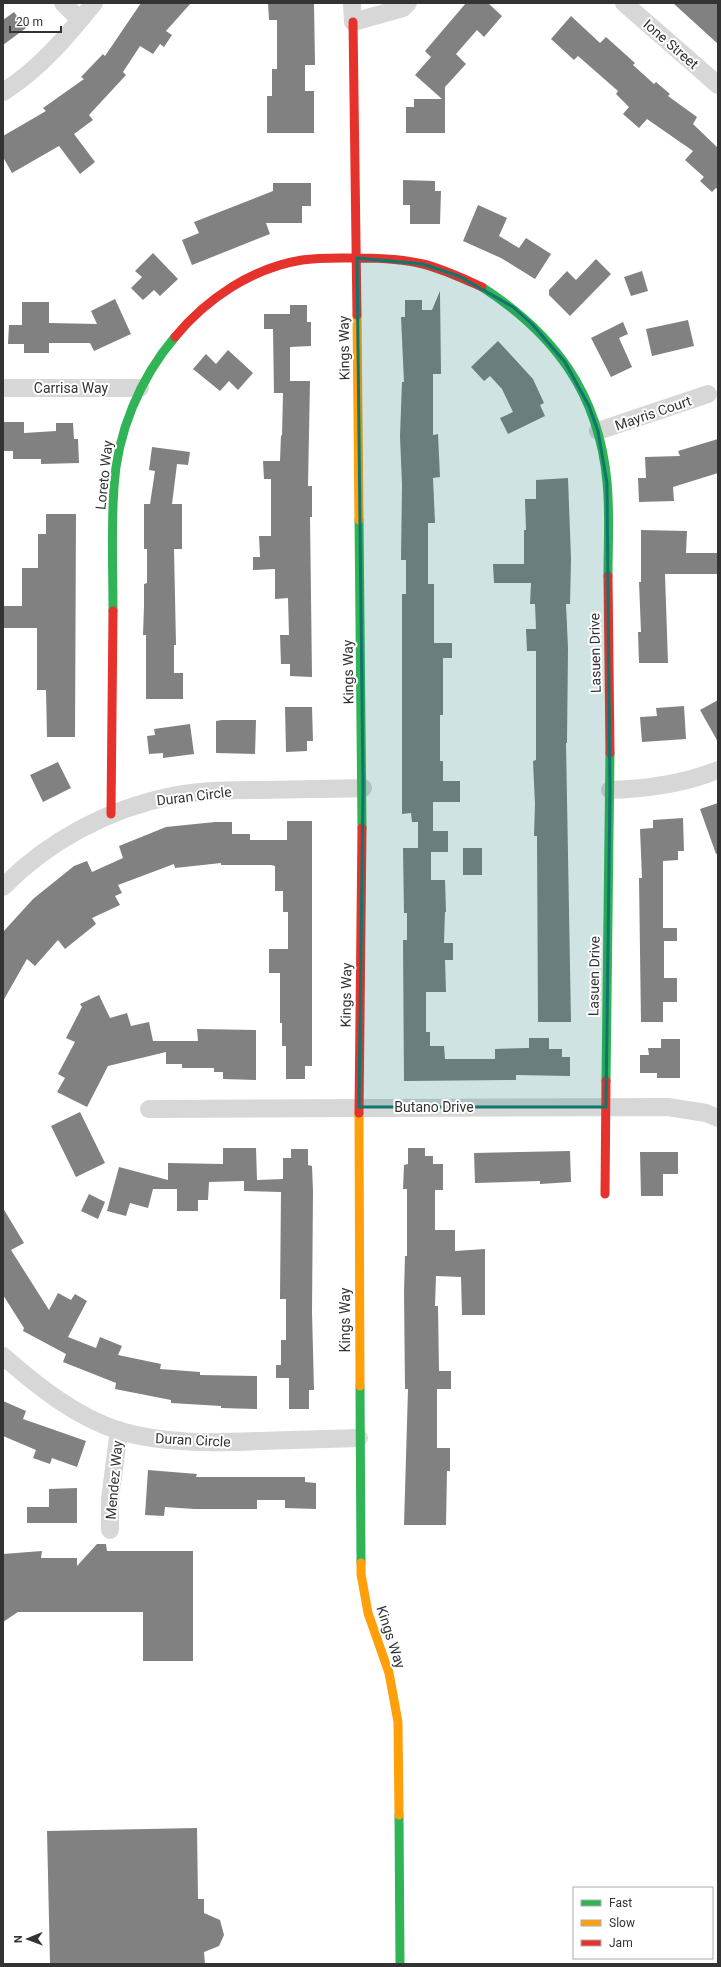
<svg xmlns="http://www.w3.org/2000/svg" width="721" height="1967" font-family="Roboto,sans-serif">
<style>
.building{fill:#818181}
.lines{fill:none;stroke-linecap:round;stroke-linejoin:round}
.street{stroke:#d7d7d7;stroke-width:18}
.fast{stroke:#30b455;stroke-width:9}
.slow{stroke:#ff9f0a;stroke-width:9}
.jam{stroke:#e5322d;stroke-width:9}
.marked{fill:#0f766e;fill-opacity:0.2;stroke:#0f766e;stroke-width:3;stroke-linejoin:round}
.labels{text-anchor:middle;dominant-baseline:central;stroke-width:4;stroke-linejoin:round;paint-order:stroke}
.street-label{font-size:14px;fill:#333;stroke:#fff}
</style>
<rect width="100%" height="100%" fill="#fff"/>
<path class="building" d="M 141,3 L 191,3 L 166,31 L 172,35 L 164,47 L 160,44 L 153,54 L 140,46 L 123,72 L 126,75 L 89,115 L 93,120 L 74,134 L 95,162 L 80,174 L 59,146 L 12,173 L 3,157 L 3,136 L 46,111 L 43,108 L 84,79 L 81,77 L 103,54 L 105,56 Z
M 268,3 L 314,3 L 315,65 L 305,65 L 305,91 L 314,91 L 314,133 L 267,133 L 267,96 L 272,96 L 272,69 L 277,69 L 277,20 L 269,20 Z
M 466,3 L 488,3 L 502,16 L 484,37 L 477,30 L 456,54 L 466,64 L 445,87 L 445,133 L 406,133 L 406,107 L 414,107 L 414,99 L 442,99 L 415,75 L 431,57 L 425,51 Z
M 673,3 L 718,3 L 718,44 Z
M 14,12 L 26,28 L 3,45 L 3,20 Z
M 571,16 L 600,43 L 606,37 L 635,63 L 633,65 L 654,84 L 656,82 L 670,94 L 668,96 L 697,117 L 693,124 L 718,148 L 718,190 L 716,188 L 712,192 L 700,181 L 704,177 L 685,160 L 693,151 L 647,119 L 639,128 L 623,114 L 629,107 L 616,94 L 618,91 L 578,56 L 574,60 L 551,39 Z
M 403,180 L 435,181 L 435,191 L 441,191 L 440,224 L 410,224 L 410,205 L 403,205 Z
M 273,183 L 311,183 L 311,206 L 302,206 L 302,223 L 266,223 L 270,234 L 192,265 L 182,240 L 199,233 L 194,222 L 273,191 Z
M 478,205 L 507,218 L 499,236 L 519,248 L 526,238 L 551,254 L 535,279 L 501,258 L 463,241 Z
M 153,253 L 178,279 L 160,296 L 154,290 L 143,300 L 131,288 L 142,277 L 135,271 Z
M 596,259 L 611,274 L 570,316 L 549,295 L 549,290 L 567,271 L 576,280 Z
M 642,271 L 648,291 L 631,296 L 624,277 Z
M 440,291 L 441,374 L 433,374 L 433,435 L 438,434 L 440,477 L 433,478 L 435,523 L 428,523 L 428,584 L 434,584 L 434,643 L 452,643 L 452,658 L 443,658 L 443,715 L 440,715 L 440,761 L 443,761 L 443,781 L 460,781 L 460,802 L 433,802 L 433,831 L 448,831 L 448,852 L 431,852 L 431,880 L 445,880 L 446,912 L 445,912 L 444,943 L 453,943 L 453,960 L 445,960 L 446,992 L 426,992 L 426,1032 L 430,1032 L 430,1046 L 444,1046 L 445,1059 L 495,1059 L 495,1049 L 529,1048 L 529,1038 L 549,1038 L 549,1049 L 562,1049 L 562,1057 L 570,1057 L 570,1076 L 516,1075 L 516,1080 L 404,1081 L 403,940 L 407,940 L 407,913 L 404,913 L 403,848 L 418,848 L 418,822 L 412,822 L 411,813 L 402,814 L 402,594 L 406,594 L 406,560 L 401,560 L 402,485 L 400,436 L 402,382 L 404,382 L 401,317 L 405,317 L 405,300 L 422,300 L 422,310 L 432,310 Z
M 115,299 L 131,334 L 94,351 L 90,343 L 49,343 L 49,353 L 24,353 L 24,344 L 8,344 L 9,325 L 22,325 L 22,302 L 49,302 L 49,323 L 97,324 L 91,311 Z
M 290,305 L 307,305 L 307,322 L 311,322 L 311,346 L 290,347 L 290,381 L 310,381 L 308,486 L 312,486 L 312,517 L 310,517 L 312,677 L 290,676 L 290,664 L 281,664 L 280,635 L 289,635 L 288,598 L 275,599 L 275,569 L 253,570 L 253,557 L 260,557 L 259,536 L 271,536 L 271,479 L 264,479 L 263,461 L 280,461 L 281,435 L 282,436 L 283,393 L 274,393 L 273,329 L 264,329 L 264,314 L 290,314 Z
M 688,320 L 694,346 L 652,356 L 646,329 Z
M 623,322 L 628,334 L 619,338 L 632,367 L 611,377 L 591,338 Z
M 498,341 L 533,379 L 544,403 L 540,405 L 545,416 L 508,434 L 500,418 L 513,412 L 502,389 L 490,376 L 484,381 L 471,367 Z
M 228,350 L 253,373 L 238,390 L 229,381 L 220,391 L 193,369 L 206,354 L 216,364 Z
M 3,422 L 24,422 L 24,433 L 56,431 L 56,423 L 73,423 L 74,439 L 78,439 L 79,463 L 41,464 L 41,459 L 13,459 L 13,451 L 3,451 Z
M 718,439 L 718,473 L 673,487 L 674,501 L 639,502 L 638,478 L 646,478 L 645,457 L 680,456 L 678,451 Z
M 152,447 L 190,452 L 188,465 L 177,464 L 172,504 L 182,504 L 182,549 L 174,549 L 176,645 L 174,645 L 174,673 L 183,673 L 183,699 L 146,699 L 146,635 L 143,635 L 144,606 L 144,584 L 147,583 L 147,549 L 144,549 L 144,504 L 150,504 L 155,471 L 149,470 Z
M 568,478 L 571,559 L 570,604 L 566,604 L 568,648 L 567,743 L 566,743 L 571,1022 L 538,1022 L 537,836 L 534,836 L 535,804 L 533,761 L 536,760 L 536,651 L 527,651 L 526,629 L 536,629 L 535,604 L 530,604 L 531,583 L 494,583 L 493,564 L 524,564 L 524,530 L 526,530 L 525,499 L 536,499 L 536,480 Z
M 46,514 L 76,514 L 75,737 L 47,737 L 46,690 L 37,690 L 37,628 L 3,628 L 3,606 L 22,606 L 22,568 L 38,568 L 38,534 L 46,534 Z
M 641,530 L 687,531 L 686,553 L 718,553 L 718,574 L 665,574 L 668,663 L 639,663 L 638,632 L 641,632 L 639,582 L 641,582 Z
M 718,700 L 718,742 L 700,710 Z
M 684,706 L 686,739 L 642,742 L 640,717 L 657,716 L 656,708 Z
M 285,707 L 312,707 L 313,741 L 307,741 L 307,751 L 286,752 Z
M 222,720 L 256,720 L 255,754 L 216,753 L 216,721 Z
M 190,724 L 194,754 L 163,758 L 163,753 L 149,754 L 147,736 L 155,735 L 154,729 Z
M 58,762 L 71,788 L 43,802 L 30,775 Z
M 718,803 L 718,853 L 716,854 L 700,809 Z
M 683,818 L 684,851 L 678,851 L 678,860 L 663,861 L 663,928 L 677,928 L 677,941 L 664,941 L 664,978 L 677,978 L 677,1002 L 663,1002 L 663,1022 L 641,1022 L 639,878 L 642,878 L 640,829 L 653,828 L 653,820 Z
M 287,821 L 312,821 L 312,1066 L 305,1066 L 305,1079 L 286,1079 L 286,1046 L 282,1046 L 282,1023 L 280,1023 L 280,973 L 269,973 L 269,949 L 288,949 L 288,912 L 283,912 L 283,891 L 275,891 L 275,866 L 271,865 L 221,865 L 221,863 L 175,868 L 174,864 L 118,885 L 122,893 L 115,896 L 120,905 L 92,918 L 96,924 L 65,949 L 58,940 L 35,966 L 27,959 L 3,1001 L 3,932 L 33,899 L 74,866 L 87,861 L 92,872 L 123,858 L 119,846 L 166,827 L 215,822 L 232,822 L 232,834 L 250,834 L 250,840 L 287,840 Z
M 463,848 L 482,848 L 482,875 L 463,875 Z
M 99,995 L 110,1018 L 127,1013 L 131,1026 L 149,1022 L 153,1041 L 198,1041 L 197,1029 L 256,1030 L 256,1080 L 223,1079 L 223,1072 L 214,1072 L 214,1068 L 182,1068 L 182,1064 L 166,1064 L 166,1052 L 108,1066 L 87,1107 L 57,1092 L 65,1078 L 58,1074 L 75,1042 L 66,1038 L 82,1007 L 80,1004 Z
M 661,1039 L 680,1039 L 680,1078 L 657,1078 L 657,1073 L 640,1073 L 640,1055 L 649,1055 L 648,1048 L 661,1048 Z
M 80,1112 L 105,1163 L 76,1177 L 51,1126 Z
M 223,1148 L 256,1148 L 257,1180 L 283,1179 L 283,1158 L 291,1158 L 291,1149 L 308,1149 L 308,1165 L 312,1166 L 313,1191 L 312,1312 L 314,1390 L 309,1390 L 309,1409 L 289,1409 L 289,1378 L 276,1378 L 276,1365 L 281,1365 L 281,1340 L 286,1340 L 286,1299 L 280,1299 L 281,1192 L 244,1191 L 244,1181 L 209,1182 L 208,1200 L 198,1200 L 198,1211 L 177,1211 L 177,1189 L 153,1189 L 148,1208 L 130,1203 L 126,1216 L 107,1211 L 119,1167 L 168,1180 L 168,1163 L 223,1164 Z
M 408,1148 L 425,1148 L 425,1156 L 433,1156 L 433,1164 L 443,1164 L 443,1190 L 435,1190 L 435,1230 L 455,1230 L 455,1251 L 485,1249 L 485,1315 L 462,1315 L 461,1277 L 436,1276 L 435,1306 L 438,1306 L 439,1371 L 451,1371 L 451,1389 L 437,1389 L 437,1448 L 450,1448 L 450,1471 L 447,1471 L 446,1525 L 404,1525 L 408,1389 L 405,1389 L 404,1292 L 405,1256 L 407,1256 L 407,1189 L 403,1189 L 404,1165 L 408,1164 Z
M 570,1151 L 571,1182 L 540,1184 L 540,1181 L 475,1183 L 474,1153 Z
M 640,1152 L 678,1152 L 678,1174 L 663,1174 L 663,1196 L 641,1196 Z
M 89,1194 L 105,1202 L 98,1219 L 81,1211 Z
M 3,1208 L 24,1243 L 11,1250 L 49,1310 L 58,1293 L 71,1300 L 75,1294 L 87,1301 L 68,1337 L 96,1348 L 100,1337 L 122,1346 L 118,1355 L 161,1364 L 160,1369 L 200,1372 L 200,1375 L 257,1376 L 257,1409 L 221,1408 L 221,1406 L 171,1403 L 171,1400 L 115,1389 L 116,1383 L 63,1362 L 66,1354 L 23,1331 L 24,1328 L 3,1295 Z
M 3,1401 L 26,1411 L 23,1419 L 86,1441 L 77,1467 L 52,1458 L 50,1464 L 33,1458 L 36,1450 L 3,1436 Z
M 148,1470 L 197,1474 L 196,1477 L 305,1477 L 305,1482 L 316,1483 L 316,1509 L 285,1508 L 285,1500 L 257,1500 L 257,1509 L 194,1509 L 165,1507 L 164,1516 L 145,1515 Z
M 77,1488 L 77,1523 L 27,1523 L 27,1507 L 49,1507 L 49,1489 Z
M 97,1544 L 106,1544 L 107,1551 L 193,1551 L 193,1661 L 143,1661 L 143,1612 L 18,1612 L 3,1622 L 3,1554 L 42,1551 L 41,1558 L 77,1558 L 77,1566 Z
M 197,1828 L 198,1899 L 204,1899 L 204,1913 L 220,1920 L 224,1935 L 219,1946 L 204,1952 L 205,1964 L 50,1964 L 47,1831 Z"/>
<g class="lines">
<path class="street" d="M 63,3 L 80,20
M 352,3 L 353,22 L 403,8 L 408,3
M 624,3 L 718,85
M 3,92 C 40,69 67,36 94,3
M 3,388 L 140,388
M 598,431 L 708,394
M 610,790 C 648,789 683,784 718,770
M 3,887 C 48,841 108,809 172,796 C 202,790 232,790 263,790 C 296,789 330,789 363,788
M 149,1109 L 668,1107 L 706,1113 L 718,1118
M 3,1356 C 37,1386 76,1417 120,1431 C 165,1444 212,1443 259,1441 C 292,1440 326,1439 359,1438
M 110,1530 L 110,1499 L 119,1430"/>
<path class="fast" d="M 482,287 C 555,334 599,394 607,482 C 610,513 608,545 608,576
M 359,520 L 362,828
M 113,611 C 113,570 111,528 114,487 C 117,433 140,378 175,337
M 606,1081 L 610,753
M 360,1386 L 361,1563
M 399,1815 L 400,1964"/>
<path class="slow" d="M 357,315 L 359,520
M 359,1113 L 360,1386
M 361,1563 L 361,1574 L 368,1613 L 389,1673 L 398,1722 L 399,1815"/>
<path class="jam" d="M 353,22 L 357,315
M 175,337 C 206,299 252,268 302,260 C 321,257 340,258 359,258 C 380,258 402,259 423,264 C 443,269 462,278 482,287
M 608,576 L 610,753
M 111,814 L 113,611
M 359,1113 L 362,828
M 605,1194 L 606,1081"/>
</g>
<path class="marked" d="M 357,258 L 423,264 L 459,276 L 513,307 L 532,324 L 565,362 L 589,406 L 598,431 L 607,483 L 610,790 L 606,1107 L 359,1107 L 363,788 Z"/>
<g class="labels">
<g class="street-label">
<text transform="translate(671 44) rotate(41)">Ione Street</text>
<text transform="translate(344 348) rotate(-91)">Kings Way</text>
<text x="71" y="388">Carrisa Way</text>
<text transform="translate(653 413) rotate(-19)">Mayris Court</text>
<text transform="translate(104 475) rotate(-84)">Loreto Way</text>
<text transform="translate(595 653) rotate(-91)">Lasuen Drive</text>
<text transform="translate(348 672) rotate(-91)">Kings Way</text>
<text transform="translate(194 796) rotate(-7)">Duran Circle</text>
<text transform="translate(594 976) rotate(-89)">Lasuen Drive</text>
<text transform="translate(346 995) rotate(-89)">Kings Way</text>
<text x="434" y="1107">Butano Drive</text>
<text transform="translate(345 1320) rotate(-90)">Kings Way</text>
<text transform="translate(193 1440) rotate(3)">Duran Circle</text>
<text transform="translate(114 1480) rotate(-85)">Mendez Way</text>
<text transform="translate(391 1637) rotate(72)">Kings Way</text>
</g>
</g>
<rect width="721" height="1967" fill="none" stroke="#333333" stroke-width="8"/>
<rect x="573" y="1887" width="140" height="72" fill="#ffffff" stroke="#adadad"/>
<rect x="581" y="1900" width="20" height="6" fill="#30b455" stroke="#adadad"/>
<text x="609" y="1907" font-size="12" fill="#333333">Fast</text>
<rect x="581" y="1920" width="20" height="6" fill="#ff9f0a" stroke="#adadad"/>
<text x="609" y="1927" font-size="12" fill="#333333">Slow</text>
<rect x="581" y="1940" width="20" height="6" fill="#e5322d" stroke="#adadad"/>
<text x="609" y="1947" font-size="12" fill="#333333">Jam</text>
<g transform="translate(28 1939) rotate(269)" stroke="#ffffff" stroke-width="3" paint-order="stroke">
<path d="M0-3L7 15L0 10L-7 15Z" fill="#333333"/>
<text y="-6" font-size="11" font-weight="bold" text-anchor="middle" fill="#333333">N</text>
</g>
<path d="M10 26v6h51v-6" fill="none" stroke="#333333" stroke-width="2"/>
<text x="16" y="26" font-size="12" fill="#333333" stroke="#ffffff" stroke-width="3" paint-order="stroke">20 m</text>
</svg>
